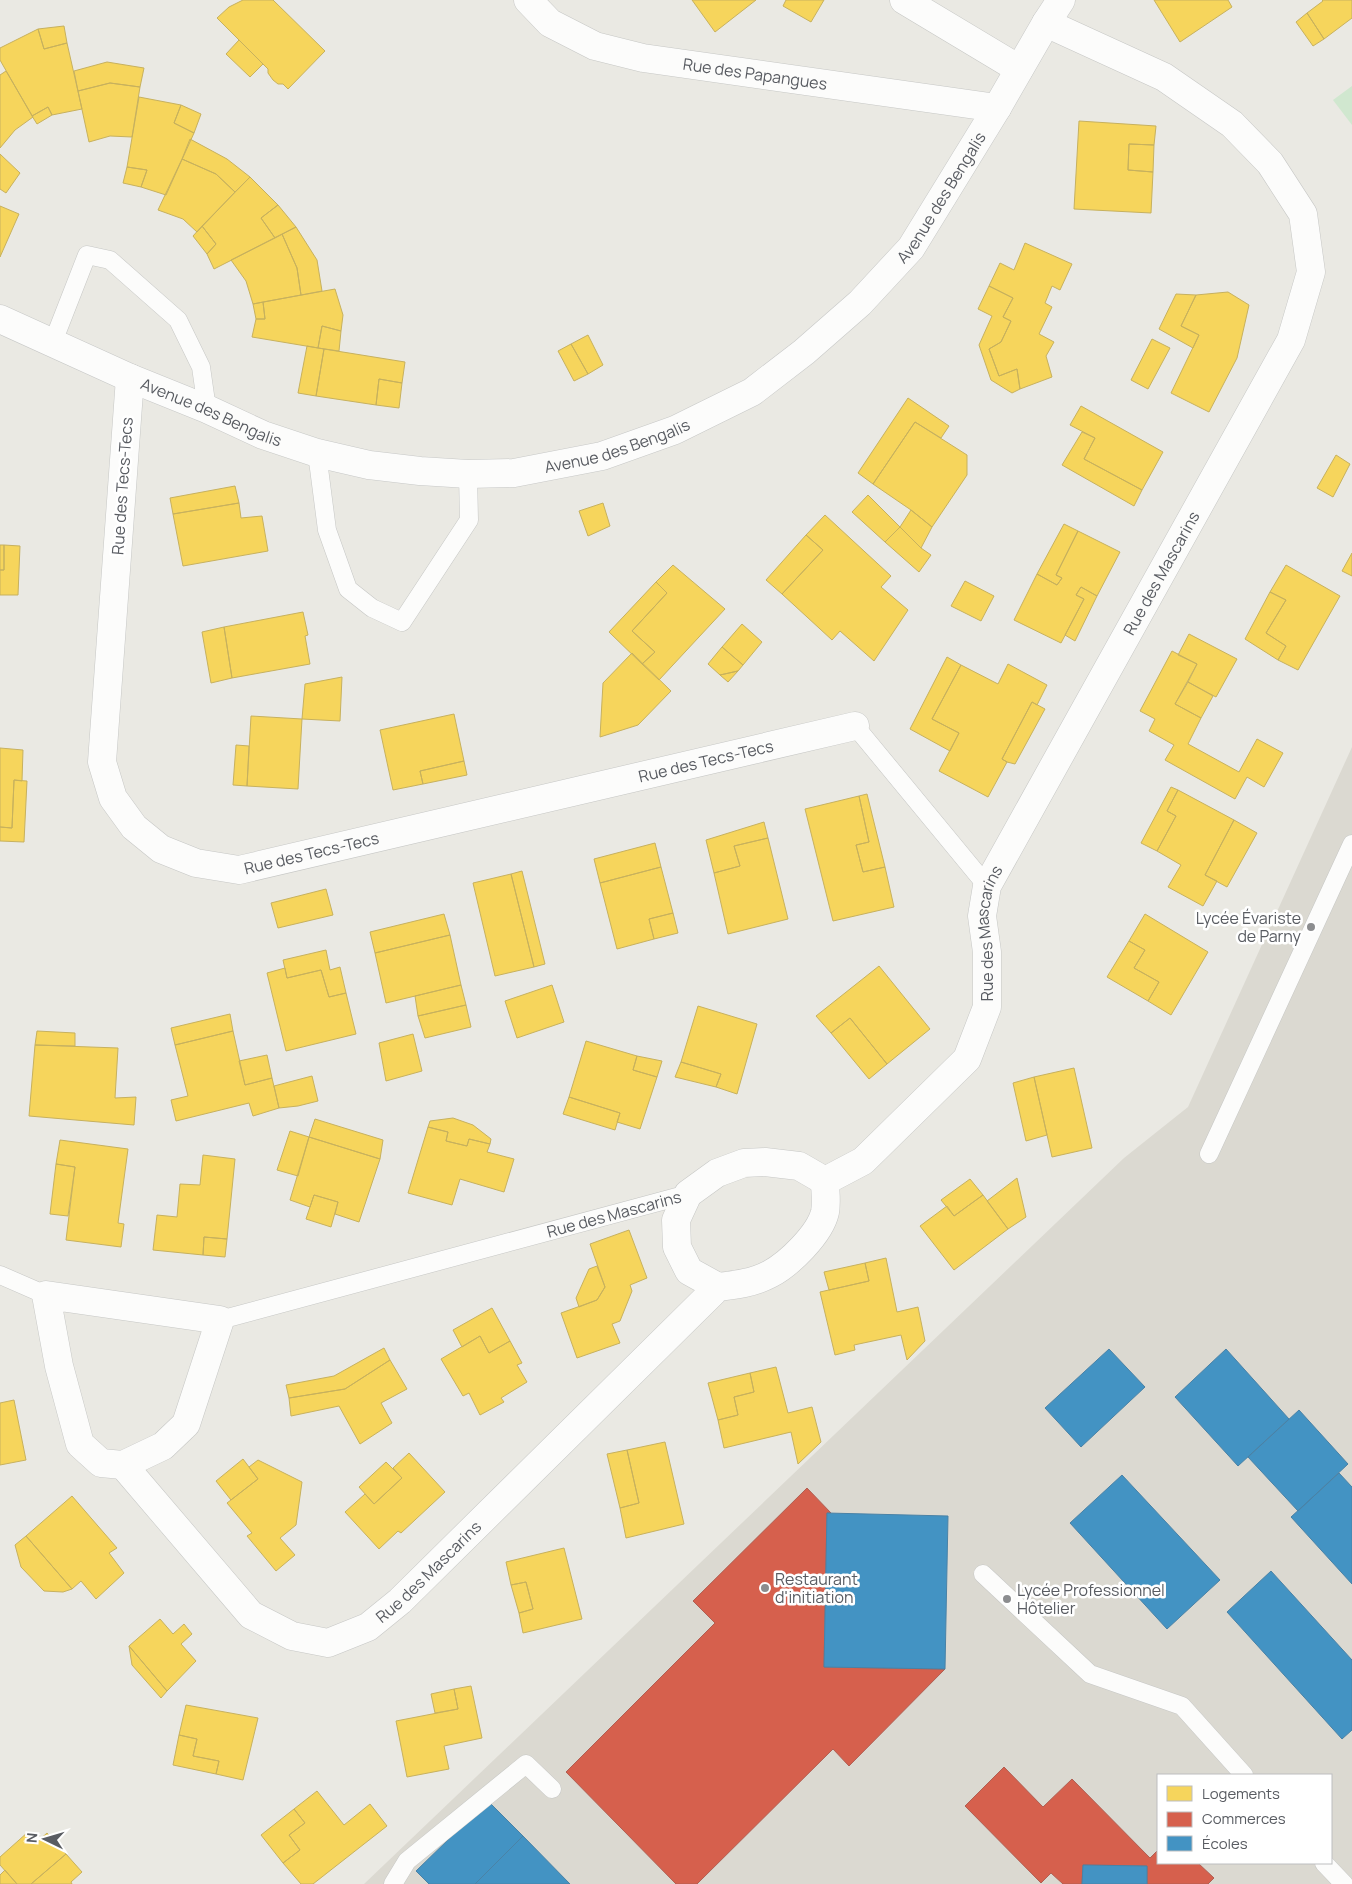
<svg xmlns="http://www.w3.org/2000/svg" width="1352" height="1884" font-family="Manrope,sans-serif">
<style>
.education{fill:#dbd9d1;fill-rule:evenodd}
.park{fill:#d0e7cf}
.homes{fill:#f6d55c;stroke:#c7b15e}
.shops{fill:#d6604d;stroke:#b05f53}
.schools{fill:#4393c3;stroke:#4a82a6}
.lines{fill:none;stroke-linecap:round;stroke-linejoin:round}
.lane-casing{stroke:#c6c7c5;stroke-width:19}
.street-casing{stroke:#c6c7c5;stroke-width:29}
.secondary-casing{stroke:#c7c8c7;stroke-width:29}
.lane{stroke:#fcfcfb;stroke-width:18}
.street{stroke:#fcfcfb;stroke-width:28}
.secondary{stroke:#fcfcfb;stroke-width:28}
.poi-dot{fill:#8c8d8f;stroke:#fff;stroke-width:2}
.labels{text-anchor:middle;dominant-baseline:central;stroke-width:5;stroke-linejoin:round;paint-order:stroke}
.street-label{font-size:16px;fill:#595c62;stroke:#fff}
.poi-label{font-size:16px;fill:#595c62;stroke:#fff;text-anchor:start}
</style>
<rect width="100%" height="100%" fill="#eae9e3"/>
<path class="education" d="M 1352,747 L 1352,1884 L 364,1884 L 1124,1158 L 1188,1107 ZM 1158,1775 L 1331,1775 L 1331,1863 L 1158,1863 Z"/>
<path class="park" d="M 1352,86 L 1352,125 L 1333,100 Z"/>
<path class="homes" d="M 243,0 L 273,0 L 325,51 L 288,89 L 283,84 L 278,84 L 273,80 L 268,73 L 268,69 L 217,18 L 229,7 Z
M 692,0 L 756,0 L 715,32 Z
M 786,0 L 824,0 L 811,22 L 783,6 Z
M 1154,0 L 1228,0 L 1232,7 L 1180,42 Z
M 1322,0 L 1352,0 L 1352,18 L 1324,39 L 1307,13 L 1323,1 Z
M 1307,13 L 1324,39 L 1313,46 L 1296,22 Z
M 64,26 L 67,43 L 44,49 L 38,29 Z
M 38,29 L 44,49 L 67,43 L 82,109 L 52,115 L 48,107 L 32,116 L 0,60 L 0,48 Z
M 239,40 L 263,64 L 250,77 L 226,54 Z
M 107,62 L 144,68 L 140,87 L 110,83 L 78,91 L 74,71 Z
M 6,71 L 33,117 L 15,130 L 0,148 L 0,75 Z
M 110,83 L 140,87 L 132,137 L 110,136 L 89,142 L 78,91 Z
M 139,97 L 181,105 L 174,123 L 194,133 L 166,195 L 141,187 L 147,170 L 127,167 Z
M 181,105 L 201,114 L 194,133 L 174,123 Z
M 48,107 L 52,115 L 37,124 L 32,116 Z
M 1079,121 L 1156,126 L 1154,145 L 1129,144 L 1128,170 L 1153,172 L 1151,213 L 1074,209 Z
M 190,139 L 227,159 L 250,177 L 235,192 L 216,174 L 182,159 Z
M 1129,144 L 1154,145 L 1153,172 L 1128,170 Z
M 0,154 L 20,173 L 6,193 L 0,189 Z
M 182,159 L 216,174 L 235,192 L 197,232 L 183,219 L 158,210 Z
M 127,167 L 147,170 L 141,187 L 123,183 Z
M 250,177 L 278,205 L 261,218 L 275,238 L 214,269 L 207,254 L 216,244 L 202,226 Z
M 278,205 L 296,227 L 275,238 L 261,218 Z
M 0,206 L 19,214 L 0,257 Z
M 202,226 L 216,244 L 207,254 L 193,236 Z
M 296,227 L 317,260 L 322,291 L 301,295 L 297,268 L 282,234 Z
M 282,234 L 297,268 L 301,295 L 253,304 L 246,281 L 231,260 Z
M 1025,243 L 1072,264 L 1060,290 L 1052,286 L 1045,303 L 1052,307 L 1039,334 L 1054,342 L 1046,356 L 1052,377 L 1020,389 L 1017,369 L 999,376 L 989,349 L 1001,342 L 1011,321 L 1003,317 L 1013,298 L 989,286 L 1000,263 L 1014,270 Z
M 989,286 L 1013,298 L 1003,317 L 1011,321 L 1001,342 L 989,349 L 999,376 L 1017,369 L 1020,389 L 1012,393 L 991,380 L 979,345 L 992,316 L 978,309 Z
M 335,289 L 343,315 L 341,331 L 322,326 L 318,348 L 252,337 L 256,319 L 265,319 L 263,302 Z
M 1228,292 L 1249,305 L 1237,358 L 1209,412 L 1171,393 L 1199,335 L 1181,326 L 1196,295 Z
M 1176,294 L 1196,295 L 1181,326 L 1199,335 L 1193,348 L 1159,329 Z
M 263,302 L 265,319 L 256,319 L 253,304 Z
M 322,326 L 341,331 L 339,351 L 318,348 Z
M 588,335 L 603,365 L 588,374 L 571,344 Z
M 1152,339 L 1170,348 L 1148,389 L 1131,380 Z
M 571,344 L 588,374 L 574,381 L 558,351 Z
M 307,346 L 324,349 L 316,396 L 298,393 Z
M 324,349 L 405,362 L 402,383 L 379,379 L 376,405 L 316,396 Z
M 379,379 L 402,383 L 399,408 L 376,405 Z
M 908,398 L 949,426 L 941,438 L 915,422 L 873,484 L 858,473 Z
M 1081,406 L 1163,452 L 1142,490 L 1084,459 L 1095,438 L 1070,425 Z
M 915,422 L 967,455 L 967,475 L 932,527 L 911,510 L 873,484 Z
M 1082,432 L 1095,438 L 1084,459 L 1142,490 L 1134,506 L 1062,465 Z
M 1336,455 L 1350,464 L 1333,497 L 1317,488 Z
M 235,486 L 239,503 L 173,514 L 170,498 Z
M 868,495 L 900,527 L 885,542 L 852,512 Z
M 239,503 L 241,518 L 262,516 L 268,551 L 183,566 L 173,514 Z
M 603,503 L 610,526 L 588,536 L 579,511 Z
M 911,510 L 932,527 L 921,548 L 900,527 Z
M 825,515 L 891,576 L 881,587 L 908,610 L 874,661 L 840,631 L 832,640 L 782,594 L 823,550 L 806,535 Z
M 1064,524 L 1078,531 L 1056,575 L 1062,578 L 1057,585 L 1037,574 Z
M 900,527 L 921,548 L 931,555 L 919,572 L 885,542 Z
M 1078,531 L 1120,552 L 1097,596 L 1081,587 L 1076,595 L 1084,599 L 1061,643 L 1014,620 L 1037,574 L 1057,585 L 1062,578 L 1056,575 Z
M 806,535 L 823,550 L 782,594 L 766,580 Z
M 0,545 L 4,545 L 4,570 L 0,570 Z
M 4,545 L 20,546 L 18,595 L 0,595 L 0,570 L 4,570 Z
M 1352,553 L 1352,576 L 1342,571 Z
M 673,565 L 725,609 L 659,680 L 642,664 L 655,652 L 632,631 L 667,593 L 656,582 Z
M 1286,565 L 1340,596 L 1298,670 L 1278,660 L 1286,646 L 1266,633 L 1286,600 L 1270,592 Z
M 965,581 L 994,596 L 981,621 L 951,606 Z
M 656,582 L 667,593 L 632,631 L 655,652 L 642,664 L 609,632 Z
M 1081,587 L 1097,596 L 1075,641 L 1065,635 L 1084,599 L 1076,595 Z
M 1270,592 L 1286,600 L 1266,633 L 1286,646 L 1278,660 L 1245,639 Z
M 303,612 L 308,635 L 305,636 L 310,664 L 232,678 L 224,627 Z
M 742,624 L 762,642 L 743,665 L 722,647 Z
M 224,627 L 232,678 L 211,683 L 202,632 Z
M 1189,634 L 1237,659 L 1216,697 L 1188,682 L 1197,664 L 1178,655 Z
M 722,647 L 743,665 L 738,671 L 720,675 L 708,664 Z
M 1172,651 L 1197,664 L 1175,704 L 1201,718 L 1188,744 L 1239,772 L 1257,739 L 1283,753 L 1264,787 L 1247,777 L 1235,799 L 1165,760 L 1174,745 L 1149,731 L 1155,719 L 1140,711 Z
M 632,653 L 671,691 L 638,725 L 600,737 L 603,683 Z
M 947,657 L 961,665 L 932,719 L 959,733 L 950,751 L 910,729 Z
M 1008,664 L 1047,685 L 1037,705 L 1032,702 L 1002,759 L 1007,762 L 988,797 L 939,771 L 959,733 L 932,719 L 961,665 L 998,684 Z
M 738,671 L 728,682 L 720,675 Z
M 342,677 L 340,721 L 302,719 L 305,684 Z
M 1188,682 L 1213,696 L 1201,718 L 1175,704 Z
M 1032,702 L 1045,709 L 1015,764 L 1007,762 L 1002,759 Z
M 454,714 L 464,761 L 420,771 L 423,784 L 393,790 L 380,730 Z
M 251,716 L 302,719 L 298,789 L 247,786 Z
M 236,745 L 249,746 L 247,786 L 233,785 Z
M 0,748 L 23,750 L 22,781 L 14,780 L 12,828 L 0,827 Z
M 464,761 L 467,775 L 423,784 L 420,771 Z
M 14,780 L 27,781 L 24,842 L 0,841 L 0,827 L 12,828 Z
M 1171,787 L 1178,790 L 1167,811 L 1176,816 L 1157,851 L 1141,843 Z
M 1178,790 L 1234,820 L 1205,875 L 1217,881 L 1203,906 L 1168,887 L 1181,865 L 1157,851 L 1176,816 L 1167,811 Z
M 867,794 L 885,867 L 863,872 L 856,845 L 869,842 L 859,796 Z
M 859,796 L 869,842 L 856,845 L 863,872 L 885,867 L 894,907 L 833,921 L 805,809 Z
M 1234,820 L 1257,833 L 1227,887 L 1205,875 Z
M 764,822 L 768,838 L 734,846 L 740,866 L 714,873 L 706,840 Z
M 768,838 L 788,919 L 728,934 L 714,873 L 740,866 L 734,846 Z
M 655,843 L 661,867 L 600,883 L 594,859 Z
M 661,867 L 673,913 L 649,919 L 654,939 L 617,949 L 600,883 Z
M 522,871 L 545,964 L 534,967 L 511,874 Z
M 511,874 L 534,967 L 495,976 L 473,883 Z
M 326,889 L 333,915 L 278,928 L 271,903 Z
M 673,913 L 678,933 L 654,939 L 649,919 Z
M 444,914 L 450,935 L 375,953 L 370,932 Z
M 1145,914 L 1208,952 L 1171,1015 L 1148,1001 L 1159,982 L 1134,968 L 1145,950 L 1129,941 Z
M 450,935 L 461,985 L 386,1003 L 375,953 Z
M 1129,941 L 1145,950 L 1134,968 L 1159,982 L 1148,1001 L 1107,977 Z
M 326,950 L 330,970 L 340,967 L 346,993 L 329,997 L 321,970 L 287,978 L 283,960 Z
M 879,966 L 930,1029 L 887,1064 L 850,1018 L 831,1033 L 816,1016 Z
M 285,968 L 287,978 L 321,970 L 329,997 L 346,993 L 356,1034 L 286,1051 L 267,973 Z
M 461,985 L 466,1005 L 418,1016 L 415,996 Z
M 552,985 L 564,1022 L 517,1038 L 505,1001 Z
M 466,1005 L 471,1027 L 425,1038 L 418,1016 Z
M 698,1006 L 757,1024 L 737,1094 L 716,1087 L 721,1074 L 681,1062 Z
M 230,1014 L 233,1031 L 175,1045 L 171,1028 Z
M 850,1018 L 887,1064 L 869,1079 L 831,1033 Z
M 37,1031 L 75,1033 L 75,1046 L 35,1045 Z
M 233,1031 L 245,1085 L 272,1078 L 279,1108 L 253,1116 L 249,1103 L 176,1121 L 171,1100 L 188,1096 L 175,1045 Z
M 413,1034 L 422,1071 L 386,1081 L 379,1043 Z
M 586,1041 L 637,1056 L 633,1070 L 657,1077 L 640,1129 L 617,1122 L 620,1113 L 569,1097 Z
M 35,1045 L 118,1048 L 115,1098 L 136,1097 L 134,1125 L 29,1116 Z
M 267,1055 L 272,1078 L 245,1085 L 239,1061 Z
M 637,1056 L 662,1061 L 657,1077 L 633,1070 Z
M 681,1062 L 721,1074 L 716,1087 L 675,1077 Z
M 1074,1068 L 1092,1148 L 1052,1157 L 1034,1077 Z
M 312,1076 L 318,1101 L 298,1106 L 279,1108 L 274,1086 Z
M 1034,1077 L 1047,1135 L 1026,1141 L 1013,1083 Z
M 569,1097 L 620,1113 L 615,1130 L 563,1114 Z
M 453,1118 L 473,1125 L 491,1139 L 490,1144 L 469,1139 L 467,1146 L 446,1141 L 448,1132 L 428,1127 L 430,1121 Z
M 315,1119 L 383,1140 L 380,1159 L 309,1137 Z
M 428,1127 L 448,1132 L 446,1141 L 467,1146 L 469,1139 L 490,1144 L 487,1152 L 514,1159 L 504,1192 L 460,1179 L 452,1205 L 408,1193 Z
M 290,1131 L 309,1137 L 298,1176 L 277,1170 Z
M 309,1137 L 380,1159 L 359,1222 L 335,1214 L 338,1202 L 314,1195 L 310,1207 L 290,1200 Z
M 60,1140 L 128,1149 L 118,1223 L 124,1224 L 121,1247 L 66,1240 L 75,1167 L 56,1164 Z
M 203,1155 L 235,1159 L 227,1239 L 204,1237 L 203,1255 L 153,1250 L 157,1215 L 177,1217 L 180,1184 L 200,1185 Z
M 56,1164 L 75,1167 L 68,1216 L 50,1214 Z
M 1017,1178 L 1026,1217 L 1008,1229 L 987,1201 Z
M 970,1179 L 983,1195 L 954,1216 L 941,1200 Z
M 314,1195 L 338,1202 L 331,1227 L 306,1219 Z
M 983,1195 L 1008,1229 L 954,1270 L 920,1226 L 947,1206 L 954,1216 Z
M 629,1230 L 647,1278 L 630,1285 L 632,1291 L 620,1321 L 612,1324 L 620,1343 L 577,1358 L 561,1313 L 597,1300 L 605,1287 L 590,1244 Z
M 204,1237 L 227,1239 L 225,1257 L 203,1255 Z
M 886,1258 L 897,1312 L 918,1307 L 925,1341 L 907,1360 L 901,1335 L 854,1345 L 855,1350 L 835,1355 L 820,1292 L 869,1281 L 865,1263 Z
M 865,1263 L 869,1281 L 829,1290 L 824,1272 Z
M 597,1266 L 605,1287 L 597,1300 L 579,1307 L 576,1298 L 589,1269 Z
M 492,1308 L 510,1341 L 489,1353 L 480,1336 L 462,1347 L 453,1330 Z
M 480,1336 L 489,1353 L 510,1341 L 522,1363 L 517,1365 L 527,1382 L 501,1398 L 504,1402 L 480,1415 L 469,1393 L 463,1396 L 441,1359 Z
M 384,1348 L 390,1360 L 345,1389 L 289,1398 L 286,1385 L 334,1376 Z
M 390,1360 L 407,1389 L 381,1403 L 392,1423 L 360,1444 L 339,1406 L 291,1416 L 289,1398 L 345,1389 Z
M 776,1367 L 788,1413 L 812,1407 L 821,1442 L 798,1464 L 791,1432 L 724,1448 L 718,1420 L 738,1415 L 734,1397 L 754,1392 L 750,1373 Z
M 750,1373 L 754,1392 L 734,1397 L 738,1415 L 718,1420 L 708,1383 Z
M 14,1400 L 26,1460 L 0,1465 L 0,1403 Z
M 665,1442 L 684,1524 L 626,1538 L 620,1508 L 639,1503 L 627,1450 Z
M 627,1450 L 639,1503 L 620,1508 L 607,1454 Z
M 409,1453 L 445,1492 L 401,1533 L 398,1531 L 379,1549 L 345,1512 L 365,1494 L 374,1504 L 402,1478 L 393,1468 Z
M 243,1459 L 258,1479 L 231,1500 L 216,1481 Z
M 258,1460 L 302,1482 L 296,1525 L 280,1538 L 295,1555 L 276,1571 L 247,1536 L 252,1533 L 227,1503 L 258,1479 L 249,1467 Z
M 386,1462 L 402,1478 L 374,1504 L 359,1487 Z
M 72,1496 L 117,1548 L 109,1553 L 124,1573 L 96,1599 L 81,1581 L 72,1589 L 26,1536 Z
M 26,1536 L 72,1589 L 63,1592 L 44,1591 L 21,1567 L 15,1545 Z
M 564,1548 L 582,1619 L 523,1633 L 519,1613 L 533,1609 L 526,1582 L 511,1585 L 506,1562 Z
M 526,1582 L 533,1609 L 519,1613 L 511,1585 Z
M 160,1619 L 173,1634 L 184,1624 L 192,1634 L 181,1644 L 196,1661 L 167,1691 L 129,1646 Z
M 129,1646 L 167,1691 L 161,1698 L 132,1665 Z
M 471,1686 L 482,1738 L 444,1746 L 449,1769 L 407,1777 L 396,1721 L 458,1709 L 454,1689 Z
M 454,1689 L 458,1709 L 435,1713 L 431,1694 Z
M 186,1705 L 258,1718 L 243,1780 L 216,1774 L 219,1761 L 193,1756 L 197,1739 L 179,1735 Z
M 179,1735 L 197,1739 L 193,1756 L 219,1761 L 216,1774 L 173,1765 Z
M 317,1791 L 344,1825 L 370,1804 L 387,1826 L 313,1884 L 301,1884 L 283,1863 L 300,1850 L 289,1835 L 305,1823 L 294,1809 Z
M 294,1809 L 305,1823 L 289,1835 L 300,1850 L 283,1863 L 261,1835 Z
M 28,1832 L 37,1842 L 47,1833 L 66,1854 L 31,1884 L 17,1884 L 0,1865 L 0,1857 Z
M 66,1854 L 82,1872 L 71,1882 L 72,1884 L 31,1884 Z
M 5,1870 L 17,1884 L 0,1884 L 0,1875 Z"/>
<path class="shops" d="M 807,1488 L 831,1513 L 827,1513 L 824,1667 L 945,1669 L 849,1766 L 833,1749 L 697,1884 L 676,1884 L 566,1772 L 715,1623 L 693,1601 Z
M 1004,1767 L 1043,1807 L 1072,1779 L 1150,1858 L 1158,1850 L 1158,1863 L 1198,1863 L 1214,1878 L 1208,1884 L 1147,1884 L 1147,1866 L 1083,1865 L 1082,1884 L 1063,1884 L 1051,1873 L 1041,1883 L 965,1806 Z"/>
<path class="schools" d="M 1109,1349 L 1145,1387 L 1081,1447 L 1045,1408 Z
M 1226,1349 L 1289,1419 L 1238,1466 L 1175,1397 Z
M 1299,1410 L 1348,1464 L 1298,1511 L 1248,1457 Z
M 1339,1473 L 1352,1487 L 1352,1584 L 1291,1517 Z
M 1122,1475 L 1220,1580 L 1167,1629 L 1070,1523 Z
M 827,1513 L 948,1516 L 945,1669 L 824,1667 Z
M 1271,1571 L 1352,1660 L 1352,1730 L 1342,1739 L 1227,1612 Z
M 488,1801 L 523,1836 L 475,1884 L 429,1884 L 416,1871 Z
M 523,1836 L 570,1884 L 475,1884 Z
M 1083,1865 L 1147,1866 L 1147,1884 L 1082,1884 Z"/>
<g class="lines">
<g class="lane-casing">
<g id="lane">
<path d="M 53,342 L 87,255 L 110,260 L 178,320 L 201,367 L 207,409"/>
<path d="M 317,453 L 327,530 L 348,589 L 372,608 L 402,622 L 469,520 L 468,474"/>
<path d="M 855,726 L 987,886"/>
<path d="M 1209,1154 L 1352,844"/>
<path d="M 0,1275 L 46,1295"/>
<path id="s1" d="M 220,1320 L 688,1194"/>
<path d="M 983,1574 L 1090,1674 L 1182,1706 L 1244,1775"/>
<path d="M 1324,1863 L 1344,1884"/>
<path d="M 393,1884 L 407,1861 L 526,1764 L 552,1789"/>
</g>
</g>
<g class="street-casing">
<g id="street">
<path id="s2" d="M 528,0 L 550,23 L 595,46 L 643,58 L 997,108"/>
<path d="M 904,0 L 1019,69"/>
<path id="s3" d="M 130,378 L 102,762 L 113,798 L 134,827 L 161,849 L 196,863 L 239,870 L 855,726"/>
<path d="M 718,1287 L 689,1271 L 677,1247 L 676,1220 L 688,1194 L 717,1173 L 744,1163 L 765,1162 L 799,1166 L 825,1181"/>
<path d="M 46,1295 L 220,1320 L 186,1424 L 163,1446 L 123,1465 L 101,1463 L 80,1444 L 59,1366 Z"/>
<path id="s4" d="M 123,1465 L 251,1615 L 292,1636 L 328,1643 L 368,1627 L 400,1601 L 718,1287 C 735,1285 753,1283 770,1274 C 789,1264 820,1234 825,1212 C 827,1202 825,1190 825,1181 L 863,1161 L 967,1059 L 987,1007 L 987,952 L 982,916 L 987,886 L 1291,340 L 1311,272 L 1303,214 L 1270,163 L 1232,124 L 1164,77 L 1046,23"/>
</g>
</g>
<g class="secondary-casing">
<g id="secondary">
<path id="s5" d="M 0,319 L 130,378 L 207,409 L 263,435 L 317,453 L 369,465 L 420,471 L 468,474 L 514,473 L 602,456 L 675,430 L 752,392 L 804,352 L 860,303 L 911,248 L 997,108 L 1046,23 L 1061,0"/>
</g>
</g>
<use href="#lane" class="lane"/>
<use href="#street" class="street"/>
<use href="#secondary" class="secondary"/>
</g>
<g class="poi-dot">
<circle cx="1311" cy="927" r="5"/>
<circle cx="765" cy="1588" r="5"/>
<circle cx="1007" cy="1599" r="5"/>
</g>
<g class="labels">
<g class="street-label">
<text stroke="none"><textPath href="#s2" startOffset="245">Rue des Papangues</textPath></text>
<text stroke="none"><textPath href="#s5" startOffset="1070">Avenue des Bengalis</textPath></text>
<text stroke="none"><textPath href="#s5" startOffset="231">Avenue des Bengalis</textPath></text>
<text stroke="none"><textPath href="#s5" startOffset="650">Avenue des Bengalis</textPath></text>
<text transform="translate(122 486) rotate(-86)">Rue des Tecs-Tecs</text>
<text stroke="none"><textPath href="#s4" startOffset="1705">Rue des Mascarins</textPath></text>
<text stroke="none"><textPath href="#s3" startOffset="1054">Rue des Tecs-Tecs</textPath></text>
<text stroke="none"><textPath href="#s3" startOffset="649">Rue des Tecs-Tecs</textPath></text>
<text stroke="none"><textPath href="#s4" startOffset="1300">Rue des Mascarins</textPath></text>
<text stroke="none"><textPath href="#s1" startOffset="408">Rue des Mascarins</textPath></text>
<text stroke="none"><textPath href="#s4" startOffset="405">Rue des Mascarins</textPath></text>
</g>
<g class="poi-label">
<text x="1301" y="918" text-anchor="end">Lycée Évariste<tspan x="1301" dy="18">de Parny</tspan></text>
<text x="775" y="1579">Restaurant<tspan x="775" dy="18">d'initiation</tspan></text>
<text x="1017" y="1590">Lycée Professionnel<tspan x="1017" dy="18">Hôtelier</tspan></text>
</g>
</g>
<rect x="1157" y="1774" width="175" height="90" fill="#ffffff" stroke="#bdbec0"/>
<rect x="1167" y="1786" width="25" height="15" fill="#f6d55c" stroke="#bdbec0"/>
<text x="1202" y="1799" font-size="15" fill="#595c62">Logements</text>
<rect x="1167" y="1812" width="25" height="15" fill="#d6604d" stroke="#bdbec0"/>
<text x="1202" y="1824" font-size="15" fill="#595c62">Commerces</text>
<rect x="1167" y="1836" width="25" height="15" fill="#4393c3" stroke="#bdbec0"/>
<text x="1202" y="1849" font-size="15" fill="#595c62">Écoles</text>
<g transform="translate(45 1839) rotate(275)" stroke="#ffffff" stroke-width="4" paint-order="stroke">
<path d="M0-4L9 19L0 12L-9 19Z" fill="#595c62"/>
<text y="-8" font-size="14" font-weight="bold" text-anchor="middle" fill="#595c62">N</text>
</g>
</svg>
